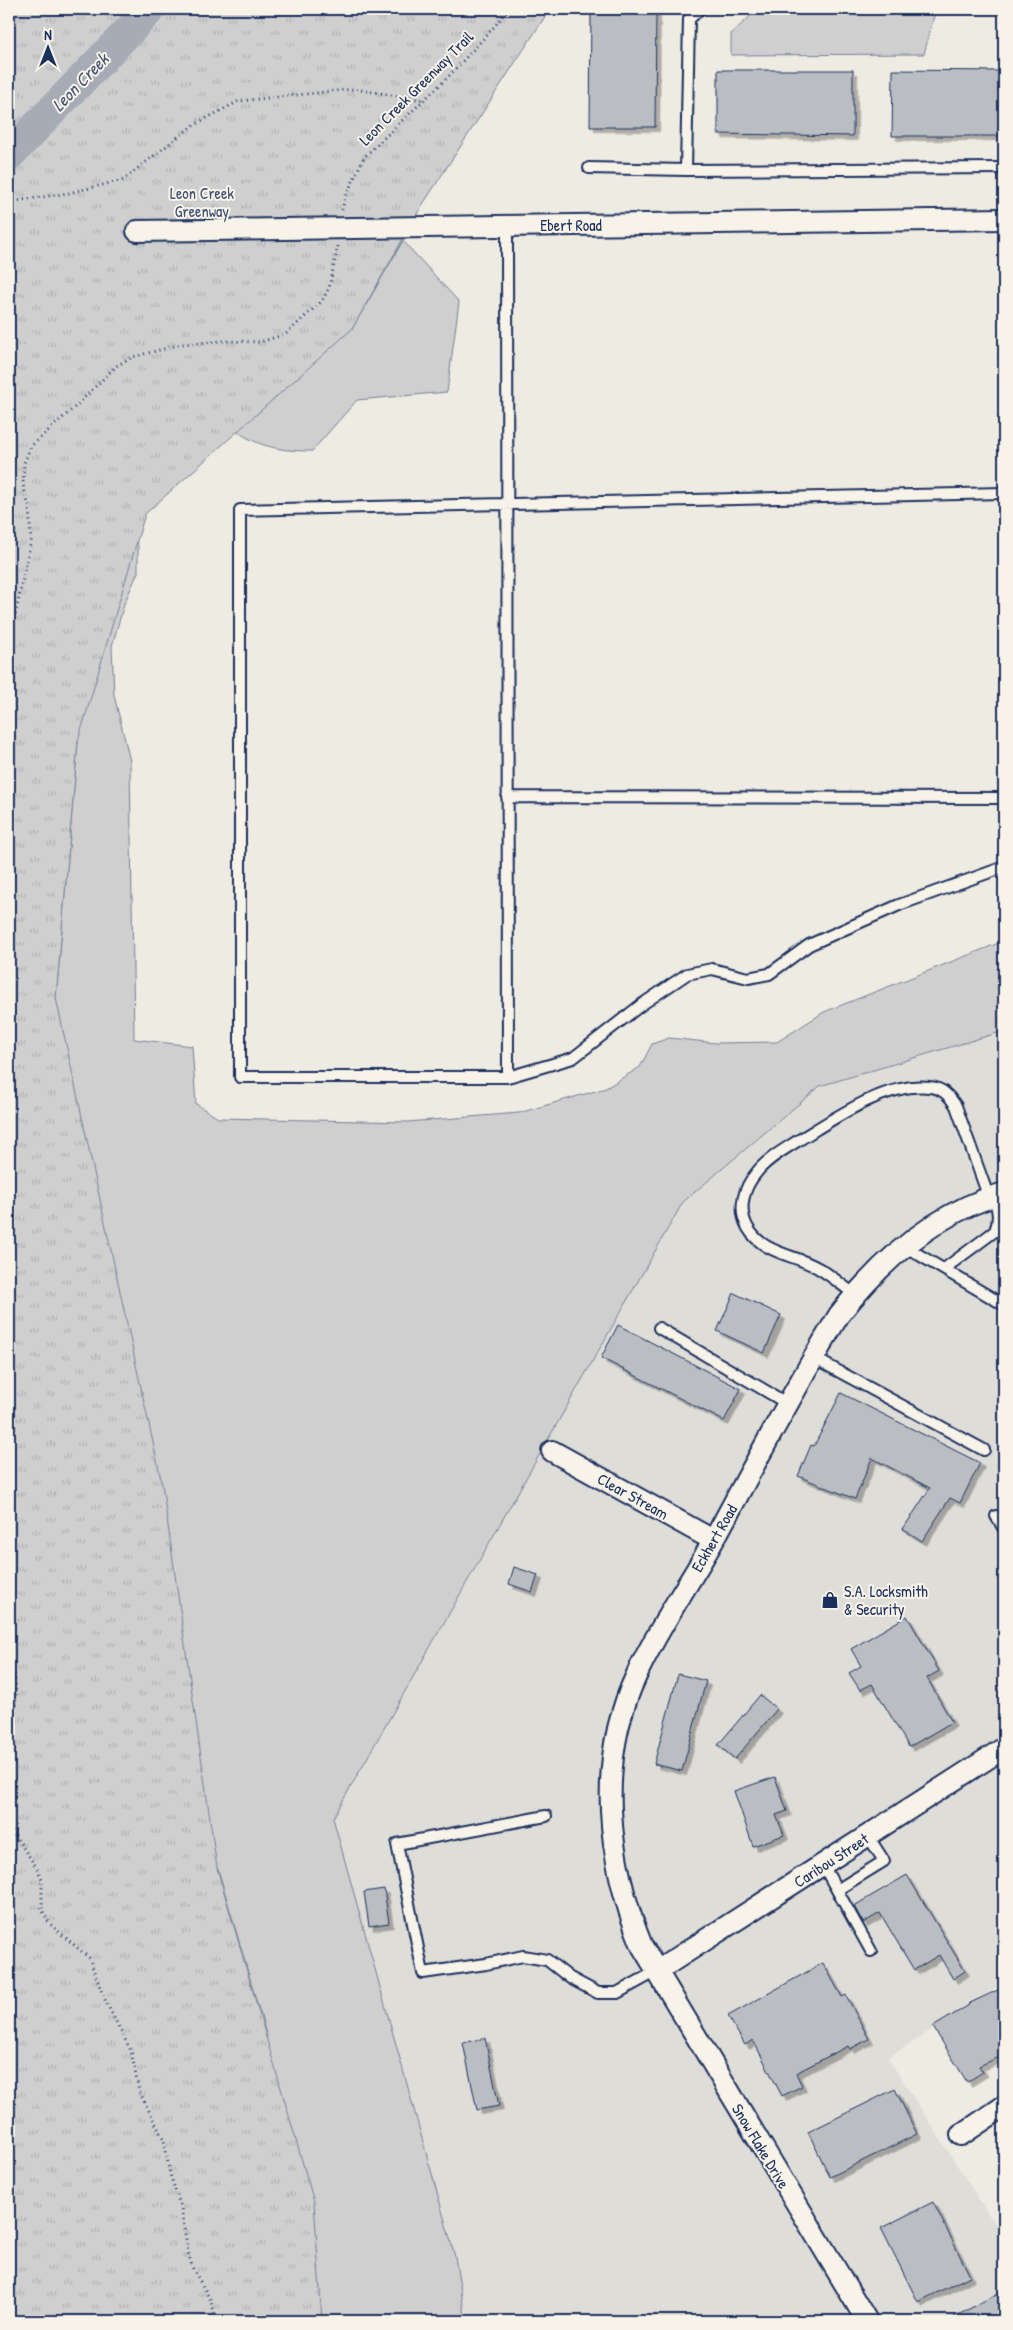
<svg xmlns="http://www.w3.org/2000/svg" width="1013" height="2330" font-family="'Patrick Hand',sans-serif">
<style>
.built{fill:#deddd8}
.grass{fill:#cfcfcf;stroke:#757f96}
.park{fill:url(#park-tufts);stroke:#757f96}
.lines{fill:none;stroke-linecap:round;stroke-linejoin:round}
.river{stroke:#a6abb5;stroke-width:32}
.building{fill:#babdc2;stroke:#1b2f5e;filter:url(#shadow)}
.lane-casing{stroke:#1b2f5e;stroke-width:14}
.street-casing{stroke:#1b2f5e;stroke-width:24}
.path{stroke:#1b2f5e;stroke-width:3;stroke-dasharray:1 4;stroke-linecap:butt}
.lane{stroke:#f7f3e8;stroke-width:10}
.street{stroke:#f7f3e8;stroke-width:20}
.labels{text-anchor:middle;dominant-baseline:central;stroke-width:4;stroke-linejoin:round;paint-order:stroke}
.street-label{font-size:16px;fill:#1b2f5e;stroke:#f7f3e8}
.park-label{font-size:16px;fill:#3f4f75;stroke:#f7f3e8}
.poi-label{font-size:16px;fill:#1b2f5e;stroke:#f7f3e8;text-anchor:start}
.water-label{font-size:18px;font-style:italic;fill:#455478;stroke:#f7f3e8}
</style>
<defs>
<pattern id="park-tufts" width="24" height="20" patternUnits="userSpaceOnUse" patternTransform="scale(1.25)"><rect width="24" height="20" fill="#cfcfcf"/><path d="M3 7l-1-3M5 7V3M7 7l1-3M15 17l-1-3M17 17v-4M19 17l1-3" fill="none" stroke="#b1b2b4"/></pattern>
<filter id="shadow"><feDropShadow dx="4.5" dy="4.5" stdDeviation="0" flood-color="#0004"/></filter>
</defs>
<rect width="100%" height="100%" fill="#eeebe2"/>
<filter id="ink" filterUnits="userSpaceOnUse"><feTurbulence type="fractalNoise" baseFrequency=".02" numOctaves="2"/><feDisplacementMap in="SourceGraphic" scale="10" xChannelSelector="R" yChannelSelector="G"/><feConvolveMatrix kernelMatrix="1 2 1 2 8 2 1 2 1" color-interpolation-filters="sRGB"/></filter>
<g filter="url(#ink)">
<path class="built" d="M 1004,1031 L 1004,1983 L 888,2058 L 1004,2238 L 1004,2321 L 322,2321 L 333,1818 L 683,1202 L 820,1086 Z"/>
<path class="grass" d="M 758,9 L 936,9 L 924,54 L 731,55 L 731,34 Z
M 403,241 L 459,302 L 447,392 L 357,400 L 312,451 C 288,451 267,449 246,437 C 241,435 238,430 233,428 C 214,420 204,435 192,447 C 182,456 169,456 158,471 C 147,486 145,502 132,516 L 132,530 L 138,546 L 138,572 L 124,604 L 112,646 L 114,695 L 130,761 L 134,1039 L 192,1046 L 196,1104 L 218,1118 L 407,1122 L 519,1113 L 606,1088 L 640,1067 L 652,1044 L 669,1038 L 716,1043 L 777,1042 L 824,1012 L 1004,941 L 1004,1031 L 820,1086 L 683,1202 L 333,1818 L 455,2257 L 466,2321 L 227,2321 L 217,2301 L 105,2208 L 86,2145 L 22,2071 L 9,2069 L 9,1980 L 71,2046 L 240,2072 L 267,2037 L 218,1869 L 195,1934 L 53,1727 L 9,1803 L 9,996 L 56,998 L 78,741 L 123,496 L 164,434 L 251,400 L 352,329 Z"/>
<path class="park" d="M 9,9 L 550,9 L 421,207 L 352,329 L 145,514 L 78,741 L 56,998 L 162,1484 L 217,1868 L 314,2202 L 322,2321 L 9,2321 Z"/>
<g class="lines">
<path class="river" d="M 9,155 L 150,9"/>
</g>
<path class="building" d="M 591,9 L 656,9 L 655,127 L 590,127 Z
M 718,70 L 853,70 L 853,136 L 718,134 Z
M 893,70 L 1004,71 L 1004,136 L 892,136 Z
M 734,1293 L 781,1315 L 764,1353 L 717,1331 Z
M 618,1325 L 741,1389 L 724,1421 L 601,1358 Z
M 841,1393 L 980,1463 L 960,1503 L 950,1498 L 922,1541 L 903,1529 L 930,1488 L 872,1458 L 855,1499 L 798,1476 L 811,1445 L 814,1446 Z
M 514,1567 L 538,1575 L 532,1592 L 509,1584 Z
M 907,1616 L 939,1671 L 927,1678 L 952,1722 L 909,1747 L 872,1684 L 860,1690 L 849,1673 L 861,1666 L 851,1649 Z
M 678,1674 L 706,1681 L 682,1771 L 654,1764 Z
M 760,1695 L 777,1709 L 735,1759 L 718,1745 Z
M 775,1777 L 787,1811 L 776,1815 L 784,1835 L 753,1846 L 734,1791 Z
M 907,1875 L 965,1971 L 953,1979 L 939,1955 L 914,1970 L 880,1913 L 863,1923 L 854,1906 Z
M 384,1889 L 389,1923 L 369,1926 L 364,1892 Z
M 823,1963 L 842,1997 L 846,1995 L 869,2039 L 850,2049 L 848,2046 L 796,2073 L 802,2086 L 782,2096 L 753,2040 L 745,2045 L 728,2016 Z
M 1004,1987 L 1004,2055 L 979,2066 L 983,2072 L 967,2082 L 933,2027 L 969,2005 L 968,2004 Z
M 485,2038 L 499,2106 L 477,2110 L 463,2043 Z
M 895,2089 L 917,2134 L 830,2177 L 808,2132 Z
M 933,2202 L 970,2276 L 918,2302 L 881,2228 Z
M 1004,2290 L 1004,2321 L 947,2321 Z"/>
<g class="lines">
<g class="lane-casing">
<path id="lane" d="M 589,168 L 686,170 L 1004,168
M 686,170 L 689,19 L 700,9
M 507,226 L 508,1077
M 1004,493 L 240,510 L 240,1077 L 508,1077 L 573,1058 L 641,1005 L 687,974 L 712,969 L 748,978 L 769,974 L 809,945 L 899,905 L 1004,867
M 507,797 L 1004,798
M 904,1246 L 1004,1305
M 944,1269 L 995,1231 C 1000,1218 998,1209 993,1196
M 855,1295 C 843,1286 831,1275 818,1268 C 794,1254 763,1254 748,1228 C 737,1209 744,1187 757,1172 C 767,1159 785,1149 799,1140 C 835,1118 886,1082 930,1087 C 943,1088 950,1097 956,1106 L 989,1198
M 659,1328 L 788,1404
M 814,1358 L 984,1450
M 996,1516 L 1004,1529
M 546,1816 L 397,1844 L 423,1973 L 486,1964 L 523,1956 L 547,1960 L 570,1978 L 598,1993 L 617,1993 L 657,1971
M 823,1865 L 871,1951
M 837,1890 L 884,1861 L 868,1836"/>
</g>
<g class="street-casing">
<path id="street" d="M 137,231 L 1004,219
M 552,1451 L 713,1540
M 657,1971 L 1004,1748
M 961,2135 L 1004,2106
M 867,2321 L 642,1946 C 607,1860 596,1760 637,1674 C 659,1626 690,1583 716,1536 C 756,1462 795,1387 839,1315 C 882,1260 935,1212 1004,1193"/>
</g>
<path class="path" d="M 9,202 L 69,193 L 123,180 L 192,126 L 239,101 L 354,89 L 423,100
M 342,210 L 345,198 L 364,157 L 447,78 L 494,27 L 508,9
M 9,644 L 31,541 L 29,507 L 23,485 L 24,463 L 31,446 L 76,406 L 116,366 L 133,357 L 182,344 L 223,341 L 260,342 L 286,334 L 322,301 L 329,288 L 338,246
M 9,1655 C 19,1681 17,1711 9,1737
M 9,1827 L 37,1868 L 42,1879 L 42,1910 L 50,1924 L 89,1958 L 104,1998 L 131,2051 L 139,2091 L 164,2140 L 170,2174 L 181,2208 L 188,2252 L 193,2269 L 210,2299 L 217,2321"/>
<use href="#lane" class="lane"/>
<use href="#street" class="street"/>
</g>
</g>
<defs>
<g id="shop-bare" transform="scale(1.35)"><path d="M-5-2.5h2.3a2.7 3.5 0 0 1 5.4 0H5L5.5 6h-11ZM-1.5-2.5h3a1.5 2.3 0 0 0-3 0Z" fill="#1b2f5e" stroke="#f7f3e8" stroke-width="2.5" paint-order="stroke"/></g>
</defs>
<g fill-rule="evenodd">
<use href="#shop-bare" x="830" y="1600"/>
</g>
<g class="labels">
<g class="street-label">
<text transform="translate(416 88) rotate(-45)">Leon Creek Greenway Trail</text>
<text x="571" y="225">Ebert Road</text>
<text transform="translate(633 1496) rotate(29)">Clear Stream</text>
<text transform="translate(714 1538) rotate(-60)">Eckhert Road</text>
<text transform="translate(831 1860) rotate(-33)">Caribou Street</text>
<text transform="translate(761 2146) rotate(59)">Snow Flake Drive</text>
</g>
<g class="park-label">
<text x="202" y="193">Leon Creek<tspan x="202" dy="18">Greenway</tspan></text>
</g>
<g class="poi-label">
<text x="844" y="1591">S.A. Locksmith<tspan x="844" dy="18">&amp; Security</tspan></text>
</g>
<g class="water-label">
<text transform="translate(80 82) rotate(-46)">Leon Creek</text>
</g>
</g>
<rect width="1013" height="2330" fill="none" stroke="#f7f3e8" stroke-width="30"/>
<rect x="15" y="15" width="983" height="2300" fill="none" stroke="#1b2f5e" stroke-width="2" filter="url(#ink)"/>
<g transform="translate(48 48)" stroke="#f7f3e8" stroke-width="4" paint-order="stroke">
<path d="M0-4L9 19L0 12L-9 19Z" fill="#1b2f5e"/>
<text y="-8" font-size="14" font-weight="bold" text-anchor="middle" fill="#1b2f5e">N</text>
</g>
</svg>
